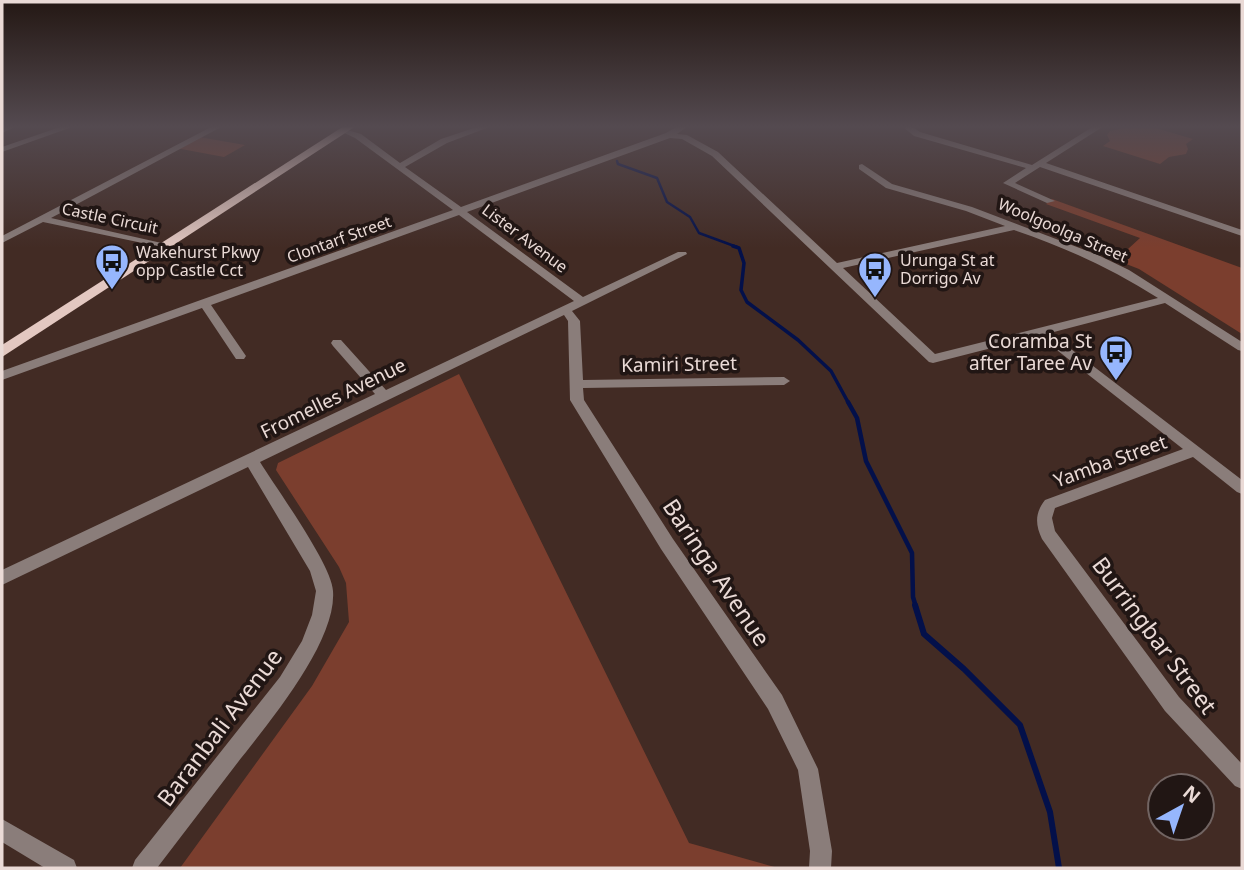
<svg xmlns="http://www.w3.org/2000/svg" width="1244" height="870" font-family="'Noto Sans',sans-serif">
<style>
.green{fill:#7b3e2e}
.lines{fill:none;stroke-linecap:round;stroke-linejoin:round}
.stream-far3{stroke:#03104a;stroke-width:2.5}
.stream-far2{stroke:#03104a;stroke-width:3.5}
.stream-far1{stroke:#03104a;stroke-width:4.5}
.stream{stroke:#03104a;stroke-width:6}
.minor{fill:#8a7d7a;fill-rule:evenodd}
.primary{fill:#e3c8c1;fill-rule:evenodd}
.labels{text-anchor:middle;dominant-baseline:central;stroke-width:7;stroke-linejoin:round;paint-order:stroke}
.far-street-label{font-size:16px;fill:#eadad6;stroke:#211614}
.far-poi-label{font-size:16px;fill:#eadad6;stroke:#211614;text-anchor:start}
.poi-label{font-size:19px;fill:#eadad6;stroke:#211614;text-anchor:end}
.street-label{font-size:19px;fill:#eadad6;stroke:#211614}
.near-street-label{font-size:23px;fill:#eadad6;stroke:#211614}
</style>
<rect width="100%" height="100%" fill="#422b24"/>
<path class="green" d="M 1132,126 L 1149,126 L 1193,139 L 1186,144 L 1188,149 L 1186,154 L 1169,157 L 1160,164 L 1103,146 L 1110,141 L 1107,135 L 1110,131 Z
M 199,137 L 245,145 L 224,157 L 176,148 Z
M 1052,199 L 1242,268 L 1242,334 L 1139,269 L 1116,260 L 1140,238 L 1046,204 Z
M 459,374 L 689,843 L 778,868 L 180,868 L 312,686 L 349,622 L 346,583 L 339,567 L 276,470 L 278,463 Z"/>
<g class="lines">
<path class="stream-far3" d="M 617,161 L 618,164 L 657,178 L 667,202 L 690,217 L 699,233 L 737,247"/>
<path class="stream-far2" d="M 733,246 L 739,248 L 744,263 L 741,290 L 747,302 L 798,340 L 831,371 L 849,404"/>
<path class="stream-far1" d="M 848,402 L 857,418 L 866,461 L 912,553 L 913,597 L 916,607"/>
<path class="stream" d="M 915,605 L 924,634 L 964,669 L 1020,725 L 1050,812 L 1059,868"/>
<path class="minor" d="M 6,126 L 17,126 L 2,133 L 2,128 Z
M 63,126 L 75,126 L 2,152 L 2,147 Z
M 213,126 L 223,126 L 51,218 L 166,244 L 166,248 L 43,222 L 2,243 L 2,236 Z
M 480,126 L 492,126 L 447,143 L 405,167 L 461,207 L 666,133 L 678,126 L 688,126 L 677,134 L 687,135 L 718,152 L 837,263 L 1005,226 L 966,211 L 886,188 L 859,169 L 859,165 L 862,164 L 892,184 L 972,207 L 1098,255 L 1129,270 L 1242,342 L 1242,351 L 1238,350 L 1165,303 L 1050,333 L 1242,480 L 1242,494 L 1237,492 L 1193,457 L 1055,508 L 1052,518 L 1055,531 L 1179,697 L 1242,764 L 1242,789 L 1235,786 L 1165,711 L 1042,539 C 1035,524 1035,513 1045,500 L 1183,449 L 1039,336 L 933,363 L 929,362 L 712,156 L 682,139 L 670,138 L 467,212 L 583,297 L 678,252 L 686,252 L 687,254 L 572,311 L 580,321 L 583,380 L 784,377 L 790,381 L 784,385 L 583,388 L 584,400 L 673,539 L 782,695 L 818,769 L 832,851 L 831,868 L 809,868 L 810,851 L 798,770 L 768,709 L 661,549 L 570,400 L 568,321 L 564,315 L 260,462 C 276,488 332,565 333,591 C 337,643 266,726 235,766 C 209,800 183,834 157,868 L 132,868 L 135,860 L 280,677 L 302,641 L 312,615 L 316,591 L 310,571 L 248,467 L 2,585 L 2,570 L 375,394 L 333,346 L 331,343 L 333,340 L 341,340 L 386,390 L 574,301 L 459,215 L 211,305 L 246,356 L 244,359 L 236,359 L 202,308 L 2,380 L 2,371 L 453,210 L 355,138 L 340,131 L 344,129 L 361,134 L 400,163 L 441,139 ZM 1014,230 C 1065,247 1112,269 1158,298 L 935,354 L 843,268 Z
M 902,126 L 911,126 L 920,132 L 1032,165 L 1094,126 L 1104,126 L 1046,163 L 1242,230 L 1242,236 L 1040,167 L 1015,183 L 1055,201 L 1047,203 L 1003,183 L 1026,168 L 914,136 Z
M 2,819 L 74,860 L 77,868 L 45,868 L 2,842 Z"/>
<path class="primary" d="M 344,126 L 356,126 L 2,357 L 2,345 Z"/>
</g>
<linearGradient id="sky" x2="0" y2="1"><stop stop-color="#241814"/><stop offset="0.51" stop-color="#544a50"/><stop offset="1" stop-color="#544a50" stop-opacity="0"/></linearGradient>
<rect width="1244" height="248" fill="url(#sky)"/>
<defs>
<g id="bus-pin" transform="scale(1.75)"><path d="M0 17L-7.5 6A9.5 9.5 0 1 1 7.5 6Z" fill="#96b6fd" stroke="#211614"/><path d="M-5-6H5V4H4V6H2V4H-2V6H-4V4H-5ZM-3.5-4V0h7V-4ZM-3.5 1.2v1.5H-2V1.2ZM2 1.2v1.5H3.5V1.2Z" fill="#111"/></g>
</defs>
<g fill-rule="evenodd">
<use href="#bus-pin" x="112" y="261"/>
<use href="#bus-pin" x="875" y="269"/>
<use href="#bus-pin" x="1116" y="352"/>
</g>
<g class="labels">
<g class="far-street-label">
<text transform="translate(110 218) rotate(12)">Castle Circuit</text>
<text transform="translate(1063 230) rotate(23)">Woolgoolga Street</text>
<text transform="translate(525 238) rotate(37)">Lister Avenue</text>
<text transform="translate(339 239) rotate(-20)">Clontarf Street</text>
</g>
<g class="far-poi-label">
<text x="136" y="252">Wakehurst Pkwy<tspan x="136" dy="18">opp Castle Cct</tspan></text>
<text x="900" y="260">Urunga St at<tspan x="900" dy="18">Dorrigo Av</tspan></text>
</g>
<g class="poi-label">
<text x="1092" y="341">Coramba St<tspan x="1092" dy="22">after Taree Av</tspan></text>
</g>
<g class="street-label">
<text transform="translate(679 364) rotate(-1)">Kamiri Street</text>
<text transform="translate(333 398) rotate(-26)">Fromelles Avenue</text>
<text transform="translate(1110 461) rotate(-20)">Yamba Street</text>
</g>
<g class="near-street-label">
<text transform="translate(717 572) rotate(56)">Baringa Avenue</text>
<text transform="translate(1155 635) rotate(53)">Burringbar Street</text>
<text transform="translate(219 727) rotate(-53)">Baranbali Avenue</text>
</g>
</g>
<rect width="1244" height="870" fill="none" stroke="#eadad6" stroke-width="7"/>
<g transform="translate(1181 807) rotate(40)"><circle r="33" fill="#211614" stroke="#716462" stroke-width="2"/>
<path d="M0-5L12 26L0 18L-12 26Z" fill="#96b6fd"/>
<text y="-10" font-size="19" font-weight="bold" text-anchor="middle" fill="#eadad6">N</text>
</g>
</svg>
